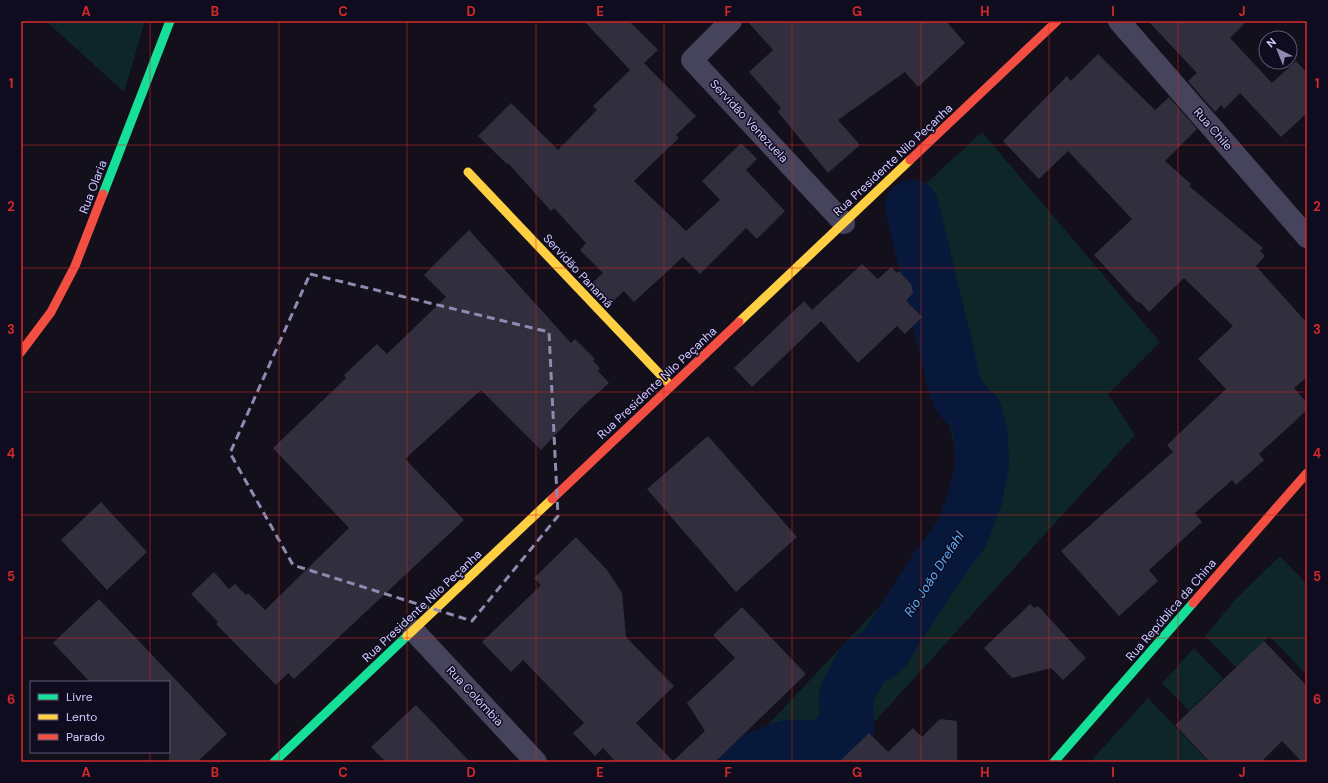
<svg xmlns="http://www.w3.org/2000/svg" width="1328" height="783" font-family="'DM Sans',sans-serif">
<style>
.green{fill:#0f2628}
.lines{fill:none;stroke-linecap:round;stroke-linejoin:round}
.river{stroke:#08183b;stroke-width:54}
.building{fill:#312e3e}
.street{stroke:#46445d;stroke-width:22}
.fast{stroke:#16e098;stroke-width:9}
.slow{stroke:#ffcf43;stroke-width:9}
.jam{stroke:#f24e42;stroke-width:9}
.marked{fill:none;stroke:#8f8ab0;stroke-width:3;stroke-dasharray:8 5;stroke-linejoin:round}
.grid{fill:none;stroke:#d62828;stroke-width:1;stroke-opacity:0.55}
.labels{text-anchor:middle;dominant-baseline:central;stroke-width:3;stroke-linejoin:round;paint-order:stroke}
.street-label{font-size:12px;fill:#d2cbff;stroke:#100c20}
.water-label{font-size:13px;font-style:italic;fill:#59adff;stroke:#100c20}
.neatline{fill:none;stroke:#d62828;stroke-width:1.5}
.grid-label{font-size:13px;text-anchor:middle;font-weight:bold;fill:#d62828}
</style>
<rect width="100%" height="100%" fill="#13101c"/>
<path class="green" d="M 46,21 L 145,21 L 124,92 Z
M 982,132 L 1160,342 L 1108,394 L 1135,435 L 838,762 L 755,762 L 744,750 L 942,540 C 957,518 964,503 962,476 L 896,211 Z
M 1280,556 L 1307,584 L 1307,675 L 1269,636 L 1237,668 L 1205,636 L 1235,600 Z
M 1194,648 L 1223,678 L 1189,711 L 1162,683 Z
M 1148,698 L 1209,762 L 1090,762 Z"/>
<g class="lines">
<path class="river" d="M 746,762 L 787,747 L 823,747 L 847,728 L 846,695 L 863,663 L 883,651 L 935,570 L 962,533 L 976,496 L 982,464 L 981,435 L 975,413 L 961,399 L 955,387 L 912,207"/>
</g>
<path class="building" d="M 584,21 L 629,21 L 658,50 L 644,63 L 696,116 L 676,135 L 679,138 L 634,181 L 686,231 L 720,200 L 702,181 L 741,143 L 757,159 L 746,170 L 785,211 L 757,239 L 746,228 L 700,274 L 683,257 L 634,302 L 624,291 L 610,304 L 591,284 L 603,273 L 580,250 L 586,243 L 554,208 L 551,211 L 508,163 L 507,164 L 478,136 L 511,103 L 558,150 L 597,110 L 593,106 L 630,70 Z
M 747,21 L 946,21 L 965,43 L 918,87 L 905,72 L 838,120 L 860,145 L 828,173 L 778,112 L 781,108 L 749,72 L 773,50 Z
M 1148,21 L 1247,21 L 1230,38 L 1272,83 L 1296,61 L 1307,73 L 1307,113 L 1281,137 L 1240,93 L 1224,109 L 1221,105 L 1215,112 L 1188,81 L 1197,73 Z
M 1098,54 L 1155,110 L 1169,97 L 1197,129 L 1165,161 L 1191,184 L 1189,186 L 1263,248 L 1260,251 L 1265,256 L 1256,266 L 1307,323 L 1307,377 L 1294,388 L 1307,403 L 1307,410 L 1259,454 L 1264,460 L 1236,485 L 1232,480 L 1195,513 L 1202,522 L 1149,570 L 1158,581 L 1119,616 L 1061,551 L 1173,452 L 1167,445 L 1226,389 L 1198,359 L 1233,326 L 1184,278 L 1149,312 L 1140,302 L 1138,303 L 1094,255 L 1132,219 L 1068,151 L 1039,179 L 1003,141 L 1067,76 L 1071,81 Z
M 469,230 L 571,343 L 575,339 L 595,359 L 593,361 L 600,368 L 598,371 L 609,383 L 583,406 L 541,450 L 481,390 L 405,459 L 464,520 L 294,679 L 288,673 L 276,685 L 216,624 L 218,622 L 191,594 L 214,572 L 229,589 L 235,584 L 246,595 L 248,593 L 265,610 L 349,528 L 273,448 L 346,378 L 344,375 L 377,344 L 387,354 L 446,297 L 424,275 Z
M 862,264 L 878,279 L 891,267 L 897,273 L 899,271 L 911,284 L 913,293 L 906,301 L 922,317 L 905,334 L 897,326 L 858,363 L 821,321 L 752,387 L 734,368 L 804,301 L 812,310 Z
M 708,436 L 797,537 L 736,592 L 647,489 Z
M 101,502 L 147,552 L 107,590 L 61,540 Z
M 576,537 L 607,570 L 622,593 L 626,637 L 674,686 L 636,723 L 673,761 L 705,731 L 687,703 L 735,658 L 713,635 L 742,607 L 806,674 L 715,762 L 616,762 L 603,748 L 595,756 L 573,733 L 584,723 L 523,660 L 511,672 L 482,642 L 541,585 L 534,578 Z
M 99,599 L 227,734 L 197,762 L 169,762 L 169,682 L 90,682 L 53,643 Z
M 1030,604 L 1034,608 L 1038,606 L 1086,658 L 1063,680 L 1051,668 L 1012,678 L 984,648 Z
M 1264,641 L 1307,686 L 1307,762 L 1302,762 L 1282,741 L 1261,762 L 1210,762 L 1175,725 Z
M 416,705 L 470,762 L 386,762 L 371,747 Z
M 940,719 L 957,721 L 957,762 L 839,762 L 869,733 L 888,752 L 913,728 L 922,737 Z"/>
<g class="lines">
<path class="street" d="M 731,21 L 692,60 L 844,223
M 1119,21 L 1307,237
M 413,630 L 536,762"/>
<path class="fast" d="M 103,194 L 170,21
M 274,762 L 407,636
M 1054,762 L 1193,603"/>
<path class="slow" d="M 468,172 L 671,386
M 739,322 L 910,160
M 407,636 L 552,499"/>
<path class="jam" d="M 910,160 L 1057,21
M 21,352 L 51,312 L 75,266 L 103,194
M 552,499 L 739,322
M 1193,603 L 1307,473"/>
</g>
<path class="marked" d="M 310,274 L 549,332 L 558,516 L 472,621 L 293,565 L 230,453 Z"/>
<path class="grid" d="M 150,21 L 150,682M 279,21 L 279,762M 407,21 L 407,762M 536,21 L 536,762M 664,21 L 664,762M 792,21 L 792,762M 921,21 L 921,762M 1049,21 L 1049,762M 1178,21 L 1178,762M 21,145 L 1307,145M 21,268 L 1307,268M 21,392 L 1307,392M 21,515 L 1307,515M 21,638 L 1307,638M 150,752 L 150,762"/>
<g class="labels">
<g class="street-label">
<text transform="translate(749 121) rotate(47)">Servidão Venezuela</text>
<text transform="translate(1213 129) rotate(49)">Rua Chile</text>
<text transform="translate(893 160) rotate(-43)">Rua Presidente Nilo Peçanha</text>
<text transform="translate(93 187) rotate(-69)">Rua Olaria</text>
<text transform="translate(578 271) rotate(47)">Servidão Panamá</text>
<text transform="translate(657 383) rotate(-43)">Rua Presidente Nilo Peçanha</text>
<text transform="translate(422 606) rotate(-43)">Rua Presidente Nilo Peçanha</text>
<text transform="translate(1171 610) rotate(-49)">Rua República da China</text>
<text transform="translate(475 696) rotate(47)">Rua Colômbia</text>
</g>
<g class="water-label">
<text transform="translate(934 574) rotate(-57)">Rio João Drefahl</text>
</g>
</g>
<rect width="1328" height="783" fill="none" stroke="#100c20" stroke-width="44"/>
<rect x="30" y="681" width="140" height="72" fill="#100c20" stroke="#5e5879"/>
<rect x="38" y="694" width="20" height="6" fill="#16e098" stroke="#5e5879"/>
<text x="66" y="701" font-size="12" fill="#d2cbff">Livre</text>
<rect x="38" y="714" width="20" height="6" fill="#ffcf43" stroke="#5e5879"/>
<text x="66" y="721" font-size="12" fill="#d2cbff">Lento</text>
<rect x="38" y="734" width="20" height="6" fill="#f24e42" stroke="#5e5879"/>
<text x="66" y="741" font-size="12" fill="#d2cbff">Parado</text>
<g transform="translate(1278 50) rotate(317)"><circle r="19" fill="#100c20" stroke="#5e5879"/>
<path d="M0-3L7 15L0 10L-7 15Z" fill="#8f8ab0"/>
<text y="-6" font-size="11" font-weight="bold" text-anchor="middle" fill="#d2cbff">N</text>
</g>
<rect x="22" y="22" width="1284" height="739" class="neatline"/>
<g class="grid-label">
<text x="86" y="16">A</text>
<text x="215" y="16">B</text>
<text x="343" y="16">C</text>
<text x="471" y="16">D</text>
<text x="600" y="16">E</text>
<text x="728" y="16">F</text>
<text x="857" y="16">G</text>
<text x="985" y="16">H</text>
<text x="1113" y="16">I</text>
<text x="1242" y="16">J</text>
<text x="11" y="88">1</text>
<text x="1317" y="88">1</text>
<text x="11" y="211">2</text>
<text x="1317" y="211">2</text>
<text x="11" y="334">3</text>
<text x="1317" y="334">3</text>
<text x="11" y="458">4</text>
<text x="1317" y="458">4</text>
<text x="11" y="581">5</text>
<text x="1317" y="581">5</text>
<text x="11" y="704">6</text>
<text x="1317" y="704">6</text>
<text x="86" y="777">A</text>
<text x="215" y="777">B</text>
<text x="343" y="777">C</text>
<text x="471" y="777">D</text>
<text x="600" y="777">E</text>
<text x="728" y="777">F</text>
<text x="857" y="777">G</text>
<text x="985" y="777">H</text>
<text x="1113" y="777">I</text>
<text x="1242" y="777">J</text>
</g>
</svg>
